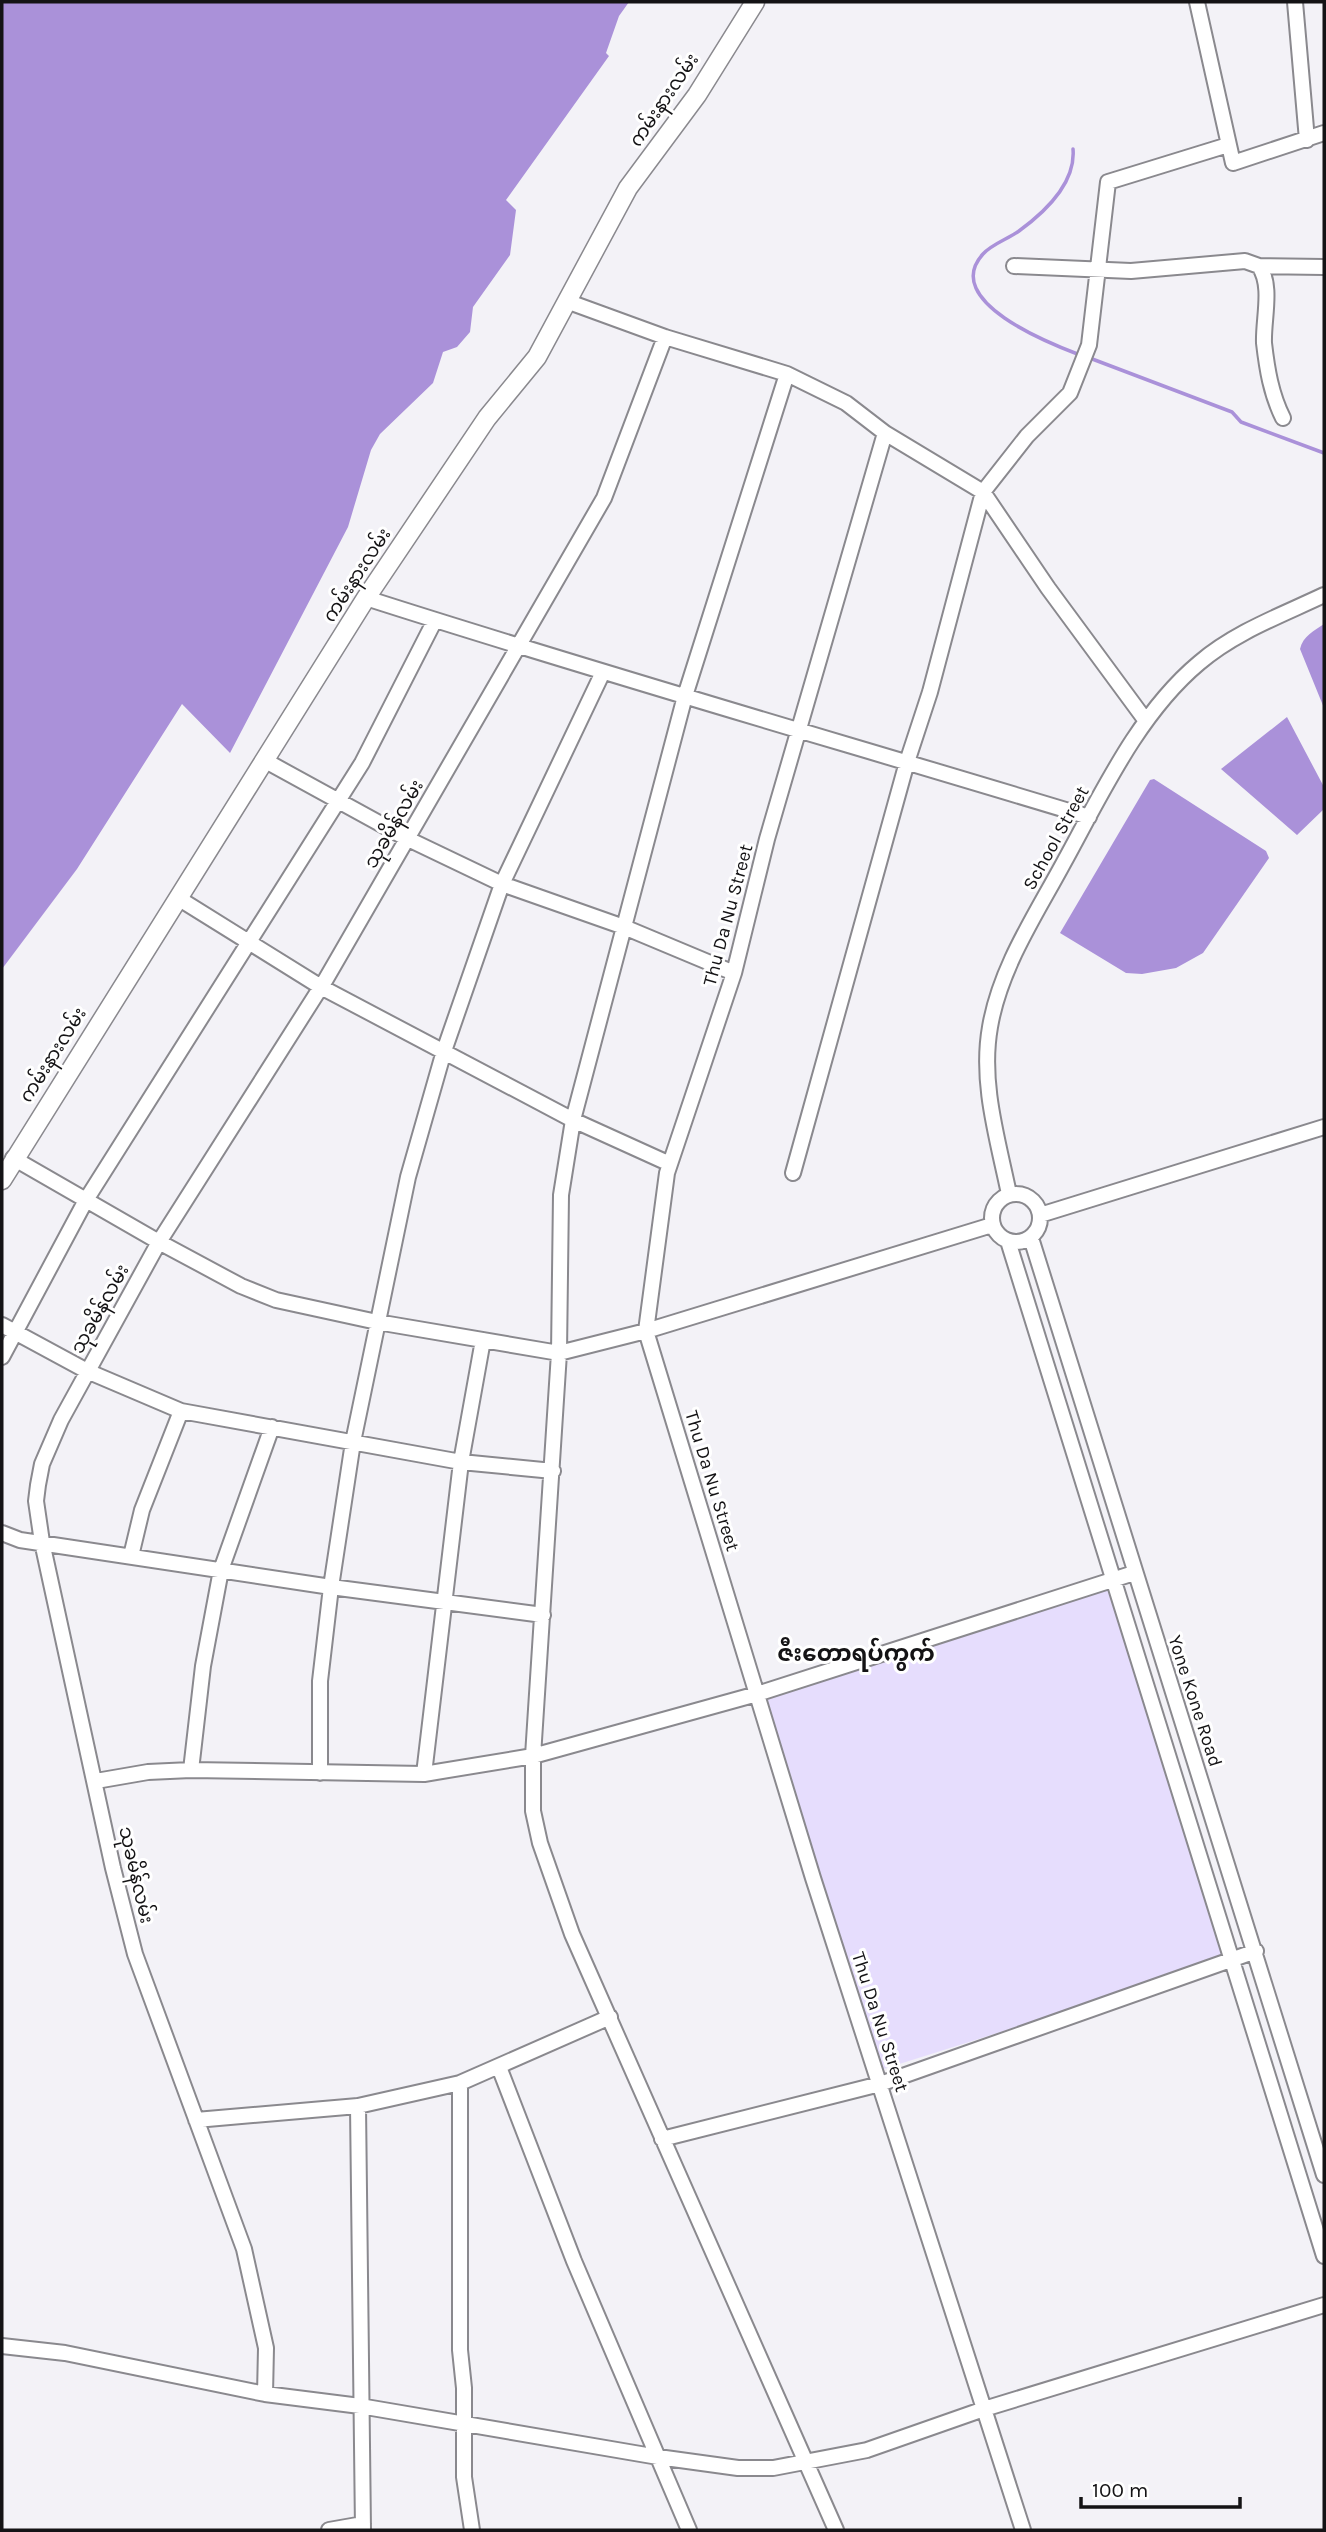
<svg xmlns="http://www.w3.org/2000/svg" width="1326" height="2532" font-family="Karla,'Noto Sans Myanmar',sans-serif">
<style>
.green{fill:#e6ddfd}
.water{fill:#aa91d9}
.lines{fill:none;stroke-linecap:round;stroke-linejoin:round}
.stream{stroke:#aa91d9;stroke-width:3.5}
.minor-casing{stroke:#8a898e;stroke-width:18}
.major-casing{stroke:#8a898e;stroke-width:21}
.minor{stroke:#fff;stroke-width:14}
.major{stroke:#fff;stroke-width:18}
.labels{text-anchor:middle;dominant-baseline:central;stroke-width:6;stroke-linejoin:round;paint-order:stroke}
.street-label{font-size:19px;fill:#141315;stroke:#fff}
.quarter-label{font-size:23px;font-weight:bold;fill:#141315;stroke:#fff}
</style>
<rect width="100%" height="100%" fill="#f3f2f7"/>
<path class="green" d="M 1113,1578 L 1232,1959 L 874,2072 L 757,1694 Z"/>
<path class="water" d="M 2,2 L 629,2 L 619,16 L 606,53 L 609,56 L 506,200 L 516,210 L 510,255 L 473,307 L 470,332 L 457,347 L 443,352 L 433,383 L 380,434 L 371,450 L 348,527 L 230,753 L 182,704 L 77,869 L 2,969 Z
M 1324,624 L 1324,708 L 1300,649 C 1303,636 1314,631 1324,624 Z
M 1287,717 L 1324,787 L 1324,809 L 1297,835 L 1221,769 Z
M 1154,779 L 1266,851 L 1269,858 L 1203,953 L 1176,968 L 1142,974 L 1126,973 L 1060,933 L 1150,780 Z"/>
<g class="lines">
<path class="stream" d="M 1073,149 C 1076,183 1045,212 1019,231 C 1008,239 992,244 983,254 C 940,301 1051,344 1080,355
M 1087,357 L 1232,412 L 1241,422 L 1324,453"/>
<g class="minor-casing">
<path id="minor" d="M 1197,2 L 1233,163 L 1324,133
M 1295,2 L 1307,140
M 1014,266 L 1131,271 L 1245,261 L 1259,266 C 1273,286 1263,319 1264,343 C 1267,369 1271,394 1283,418
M 1259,266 L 1324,267
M 569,302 L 665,337 L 787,374 L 846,403 L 885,433 L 983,492 L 1048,588 L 1146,721
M 787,374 L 685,696 L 573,1120 L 561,1195 L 559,1353 L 533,1756 L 533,1811 L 540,1843 L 572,1934 L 836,2530
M 885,433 L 767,839 L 734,973 L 667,1173 L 646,1331 L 813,1878 L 1023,2530
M 366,598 C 606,675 848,744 1089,817
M 264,760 L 408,839 L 502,884 L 624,927 L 734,973
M 178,898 L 321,987 L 573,1120 L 670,1164
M 13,1158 L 159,1242 L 241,1286 L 276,1300 L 377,1322 L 559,1353 L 646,1331 L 992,1225
M 793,1173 L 907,762 L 930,692 L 983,492 L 1027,436 L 1070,393 L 1089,345 L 1108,182 L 1228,145
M992 1218a24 24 0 1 1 48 0a24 24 0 1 1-48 0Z
M 1009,1194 C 998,1140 980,1083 990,1027 C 1000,968 1035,916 1063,864 C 1101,795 1138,714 1199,663 C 1235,632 1282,615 1324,595
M 1040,1215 L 1324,1127
M 1031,1238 L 1324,2175
M 1008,1241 L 1324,2256
M 2,1325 L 87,1371 L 181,1411 L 461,1462 L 553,1471
M 2,1357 L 86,1200 L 362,763 L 435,620
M 2,1533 L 20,1540 L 331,1587 L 543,1615
M 131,1556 L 142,1510 L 181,1411
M 191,1770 L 203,1666 L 221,1570 L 272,1427
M 320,1773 L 320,1681 L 331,1587 L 353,1442 L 408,1177 L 444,1051 L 502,884 L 603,672
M 424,1774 L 461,1462 L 483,1340
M 96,1781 L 148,1772 L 191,1770 L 424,1774 L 533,1756 L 757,1694 L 1134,1573
M 499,2067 L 574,2261 L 689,2530
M 460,2083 L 460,2350 L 464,2388 L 464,2477 L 472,2530
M 358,2106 L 363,2530
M 196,2120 L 358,2106 L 460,2083 L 610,2017
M 662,2139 L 880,2084 L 1256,1951
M 2,2346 L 65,2353 L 265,2394 L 360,2406 L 658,2457 L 738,2468 L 773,2468 L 867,2450 L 984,2409 L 1324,2305
M 265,2394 L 266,2348 L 244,2249 L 135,1954 L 113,1868 L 42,1542 L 36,1501 L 38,1485 L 42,1464 L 61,1420 L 159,1242 L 326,979 L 604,498 L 665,337
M 329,2530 L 363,2524"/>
</g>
<g class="major-casing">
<path id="major" d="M 2,1180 L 366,598 L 487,418 L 537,357 L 628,188 L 697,95 L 755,2"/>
</g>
<use href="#minor" class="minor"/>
<use href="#major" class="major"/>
</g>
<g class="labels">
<g class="street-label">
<text transform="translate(664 100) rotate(-56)">ကမ်းနားလမ်း</text>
<text transform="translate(357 575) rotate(-57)">ကမ်းနားလမ်း</text>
<text transform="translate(394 824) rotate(-60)">သုခမိန်လမ်း</text>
<text transform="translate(1056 838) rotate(-61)">School Street</text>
<text transform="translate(728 915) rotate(-75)">Thu Da Nu Street</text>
<text transform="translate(53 1055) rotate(-58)">ကမ်းနားလမ်း</text>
<text transform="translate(100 1309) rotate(-61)">သုခမိန်လမ်း</text>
<text transform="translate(712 1481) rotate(73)">Thu Da Nu Street</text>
<text transform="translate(1195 1701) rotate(72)">Yone Kone Road</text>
<text transform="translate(136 1875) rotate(77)">သုခမိန်လမ်း</text>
<text transform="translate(880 2022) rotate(72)">Thu Da Nu Street</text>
</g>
<g class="quarter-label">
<text x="856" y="1653">ဇီးတောရပ်ကွက်</text>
</g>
</g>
<rect width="1326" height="2532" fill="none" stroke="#141315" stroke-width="7"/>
<path d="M1081 2497v10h159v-10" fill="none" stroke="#141315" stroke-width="3.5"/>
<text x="1092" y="2497" font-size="21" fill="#141315" stroke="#ffffff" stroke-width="5" paint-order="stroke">100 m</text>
</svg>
